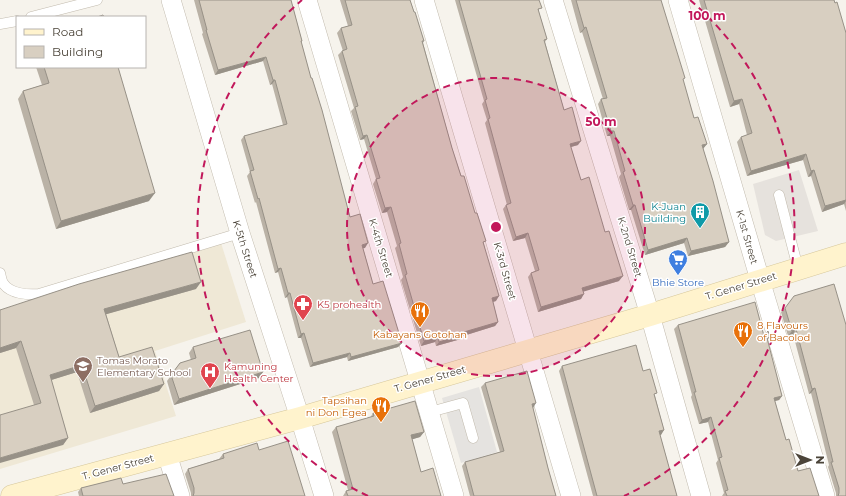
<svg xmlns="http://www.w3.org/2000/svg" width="846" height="496" font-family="Montserrat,sans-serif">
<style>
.industrial{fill:#e6e2dd}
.education{fill:#efe8d6}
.parking{fill:#e5e3e0}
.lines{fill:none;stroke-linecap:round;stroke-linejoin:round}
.lane-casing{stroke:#c2bbae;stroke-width:11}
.street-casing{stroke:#c2bbae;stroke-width:20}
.secondary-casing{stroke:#d6c79b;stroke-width:23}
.lane{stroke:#fff;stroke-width:10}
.street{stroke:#fff;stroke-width:19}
.secondary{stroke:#fff3cd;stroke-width:22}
.wall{fill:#bab2a6}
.shaded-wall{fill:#979187}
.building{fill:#d8cfc1;stroke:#979187}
.ring{fill:none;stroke:#c2185b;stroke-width:2;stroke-dasharray:7 5}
.labels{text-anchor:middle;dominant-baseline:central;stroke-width:3;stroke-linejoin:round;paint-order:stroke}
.culture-label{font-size:10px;fill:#0d838f;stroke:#fff;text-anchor:end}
.street-label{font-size:10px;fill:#4b4439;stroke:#fff}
.shop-label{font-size:10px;fill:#366cbe;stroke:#fff}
.health-label{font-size:10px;fill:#be3a42;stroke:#fff;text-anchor:start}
.food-label{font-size:10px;fill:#c56008;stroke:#fff;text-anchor:start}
.education-label{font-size:10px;fill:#785e54;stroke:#fff;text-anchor:start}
.centre{fill:#c2185b;stroke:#fff;stroke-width:2}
.ring-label{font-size:12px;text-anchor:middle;font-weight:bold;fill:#c2185b;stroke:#fff;stroke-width:3;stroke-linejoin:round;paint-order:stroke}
</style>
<rect width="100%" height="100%" fill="#f6f3ec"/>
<path class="industrial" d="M 799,170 L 818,231 L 776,241 L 765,235 L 753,184 Z"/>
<path class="education" d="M 221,243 L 246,322 L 155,351 L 176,416 L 0,469 L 0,312 Z"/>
<path class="parking" d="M 479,387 L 497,452 L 461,463 L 442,398 Z"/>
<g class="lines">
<g class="lane-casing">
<path id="lane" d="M 31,17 L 97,0
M 0,24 L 17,21
M 779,195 L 798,268
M 0,273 C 1,276 1,280 3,283 C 10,294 28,295 39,294 L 240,233
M 430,412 L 463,403 L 473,438"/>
</g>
<g class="street-casing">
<path id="street" d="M 171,0 L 240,233 L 300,418 L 324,496
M 307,0 L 454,496
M 424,0 L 571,496
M 553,0 L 650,315 L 701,496
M 678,0 L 760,280 L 825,496
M 167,454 L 180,496"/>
</g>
<g class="secondary-casing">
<path id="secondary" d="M 12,496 L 300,418 L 650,315 L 846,254"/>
</g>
<use href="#lane" class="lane"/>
<use href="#street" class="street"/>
<use href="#secondary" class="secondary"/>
</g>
<path class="wall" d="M 194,0 L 291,0 L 302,41 L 301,43 L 350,217 L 365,248 L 363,248 L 373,284 L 402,343 L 398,347 L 348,361 L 347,357 L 310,367 L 301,338 L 298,338 L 287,297 L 285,298 L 278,272 L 275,273 L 256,202 L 255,203 L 247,176 L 250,172 L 241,140 L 244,136 L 283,125 L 272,84 L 270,85 L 263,61 L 215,75 L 202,34 L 203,33 Z
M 340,0 L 410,0 L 424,41 L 423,43 L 452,148 L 484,244 L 496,301 L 493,302 L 498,322 L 495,326 L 463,336 L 461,339 L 436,346 L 435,342 L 421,346 L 401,280 L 403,277 L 395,248 L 397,246 L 387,212 L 382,213 L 373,184 L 376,179 L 364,139 L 360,140 L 351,111 L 354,108 L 338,55 L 342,51 L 343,51 L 337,33 L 341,28 L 348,26 Z
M 455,0 L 539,0 L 539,12 L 547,39 L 545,42 L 564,110 L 578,145 L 571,147 L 581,180 L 619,281 L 583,291 L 581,299 L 538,312 L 528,277 L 531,273 L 535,271 L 525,238 L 513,241 L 503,209 L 506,205 L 507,205 L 485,123 L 487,120 L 482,104 L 484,101 Z
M 571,0 L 661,0 L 683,81 L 694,118 L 707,144 L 703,148 L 729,242 L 725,247 L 688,256 L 684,243 L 645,255 L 631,210 L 629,210 L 619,177 L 621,174 L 610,136 L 607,136 L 598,104 L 601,99 L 603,99 L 582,32 L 580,33 Z
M 699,0 L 834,0 L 846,33 L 846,211 L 844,204 L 822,212 L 811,176 L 808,177 L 803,160 L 747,176 L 737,142 L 741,137 L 747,135 L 739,104 L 730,107 Z
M 36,67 L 118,67 L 149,201 L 56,229 L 18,99 L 23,91 L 42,85 Z
M 196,289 L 106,314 L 119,357 L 164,384 L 159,391 L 90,413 L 77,372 L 51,380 L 68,438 L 63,445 L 34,405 L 16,348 L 0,353 L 0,310 Z
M 785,308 L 846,325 L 846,496 L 836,496 L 836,493 L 828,467 L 829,465 L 811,393 L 809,394 L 793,334 L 788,336 L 781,312 Z
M 678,325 L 770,337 L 767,341 L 782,396 L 779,400 L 775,401 L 786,440 L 798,471 L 819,496 L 722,496 L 724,493 L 716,463 L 718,460 L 708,422 L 699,424 L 691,397 L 692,395 L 674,329 Z
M 193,347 L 259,378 L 174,405 L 167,381 L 180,363 L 191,360 L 189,353 Z
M 562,366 L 643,371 L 655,396 L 664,430 L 660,435 L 677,496 L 593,496 L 559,371 Z
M 485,383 L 533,408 L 548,468 L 556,496 L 470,496 L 462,466 L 465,462 L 500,452 L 481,387 Z
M 373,413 L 424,432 L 420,437 L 412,439 L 421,472 L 441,496 L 343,496 L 346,491 L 348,490 L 332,432 L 336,427 L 370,418 Z
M 259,450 L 305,496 L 191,496 L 191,493 L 185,474 L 188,469 L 219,459 L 223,454 Z
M 123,484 L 173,494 L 174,496 L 79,496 L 78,492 L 81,488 Z"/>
<path class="shaded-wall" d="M 586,27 L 582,32 L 580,33 L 584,28 Z
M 266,57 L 263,61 L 215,75 L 218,70 Z
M 273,80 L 275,80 L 272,84 L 270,85 Z
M 742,99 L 739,104 L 730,107 L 734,101 Z
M 611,131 L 614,131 L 610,136 L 607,136 Z
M 367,135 L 364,139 L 360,140 L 363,136 Z
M 581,141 L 578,145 L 567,148 L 570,144 Z
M 707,144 L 703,149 L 702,145 Z
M 806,154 L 803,160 L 747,176 L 751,171 Z
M 814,170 L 811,176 L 808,177 L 811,171 Z
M 155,193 L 149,201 L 56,229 L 61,221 Z
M 846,200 L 846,201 L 844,204 L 822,212 L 825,206 Z
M 633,205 L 635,205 L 631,210 L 629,210 Z
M 391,207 L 387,212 L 382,213 L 385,208 Z
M 528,233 L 525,238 L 513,241 L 516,237 Z
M 687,238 L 684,243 L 645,255 L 648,250 Z
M 729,242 L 725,247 L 688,256 L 691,251 Z
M 368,243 L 365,248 L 359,249 L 362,245 Z
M 281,268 L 278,272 L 275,273 L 278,269 Z
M 623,276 L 619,281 L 579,293 L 582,288 Z
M 201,282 L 196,289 L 100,316 L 104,309 Z
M 288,293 L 290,293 L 287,297 L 285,298 Z
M 584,294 L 581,299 L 538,312 L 541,307 Z
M 499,296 L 496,301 L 488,303 L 492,298 Z
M 498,322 L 495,326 L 463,336 L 461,339 L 436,346 L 439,342 L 464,332 Z
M 796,329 L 793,334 L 788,336 L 792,331 Z
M 304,333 L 301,338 L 298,338 L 301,334 Z
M 438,337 L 435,342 L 421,346 L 424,341 Z
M 21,341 L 16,348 L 0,353 L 0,348 Z
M 402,343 L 398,347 L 348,361 L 351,357 Z
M 350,353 L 347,357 L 310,367 L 313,363 Z
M 82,365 L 77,372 L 45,382 L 50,375 Z
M 263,372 L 259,378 L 174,405 L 179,399 Z
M 164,384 L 159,391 L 90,413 L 95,406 Z
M 815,388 L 811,393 L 809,394 L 812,389 Z
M 782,396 L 779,400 L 771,402 L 774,398 Z
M 536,403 L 533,408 L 529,409 L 532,404 Z
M 711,417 L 708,422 L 699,424 L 702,420 Z
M 664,430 L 661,435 L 656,436 L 659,431 Z
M 424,432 L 420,437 L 407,441 L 411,435 Z
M 68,438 L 63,445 L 0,463 L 0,458 Z"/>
<path class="building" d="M 199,0 L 291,0 L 302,41 L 301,41 L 311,78 L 312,78 L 322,110 L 350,217 L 360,214 L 368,243 L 362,245 L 373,284 L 383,281 L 402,343 L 351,357 L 350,353 L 313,363 L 304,333 L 301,334 L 290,293 L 288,293 L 281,268 L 278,269 L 259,198 L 258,199 L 250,171 L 254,170 L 244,136 L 287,124 L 275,80 L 273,80 L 266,57 L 218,70 L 206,30 L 207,30 Z
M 345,0 L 410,0 L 414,12 L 415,12 L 424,41 L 422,41 L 452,148 L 461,176 L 464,176 L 475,213 L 477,213 L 486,241 L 483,242 L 499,296 L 492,298 L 498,322 L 464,332 L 464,334 L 439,342 L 438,337 L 424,341 L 405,275 L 407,274 L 399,244 L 401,243 L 391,207 L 385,208 L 376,179 L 380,178 L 367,135 L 363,136 L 355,107 L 358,106 L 342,51 L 347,49 L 341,28 L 352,25 Z
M 459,0 L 539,0 L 542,8 L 538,9 L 547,39 L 544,40 L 564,110 L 572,107 L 581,141 L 570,144 L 581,180 L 589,177 L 605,232 L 609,231 L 623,276 L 582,288 L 584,294 L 541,307 L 531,273 L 539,270 L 528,233 L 516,237 L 506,205 L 511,203 L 488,119 L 490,118 L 485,100 L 487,99 Z
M 576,0 L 661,0 L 685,78 L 683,79 L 694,118 L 698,117 L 707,144 L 702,145 L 713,181 L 729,242 L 691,251 L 687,238 L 648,250 L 635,205 L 633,205 L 623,172 L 625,171 L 614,131 L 611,131 L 601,99 L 607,98 L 586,27 L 584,28 Z
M 704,0 L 834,0 L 835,3 L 837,2 L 846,33 L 846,200 L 825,206 L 814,170 L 811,171 L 806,154 L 751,171 L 741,137 L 752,133 L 742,99 L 734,101 Z
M 103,15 L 104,17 L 97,17 Z
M 44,67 L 118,67 L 155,193 L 61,221 L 23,91 L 49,83 Z
M 192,252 L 201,282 L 104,309 L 119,357 L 152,347 L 164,384 L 95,406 L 82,365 L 50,375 L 68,438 L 0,458 L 0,415 L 41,403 L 21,341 L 0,348 L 0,310 L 79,284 Z
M 834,284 L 846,325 L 846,496 L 838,496 L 839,493 L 839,488 L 831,462 L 833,462 L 815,388 L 812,389 L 796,329 L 792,331 L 785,308 L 794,296 Z
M 755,302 L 764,336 L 768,331 L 770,337 L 767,338 L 782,396 L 774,398 L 786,440 L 789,439 L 798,471 L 810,468 L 819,496 L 727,496 L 725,491 L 728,490 L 719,458 L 722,457 L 711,417 L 702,420 L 694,392 L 696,392 L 678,325 Z
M 250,330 L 263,372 L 179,399 L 171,375 L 180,363 L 196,358 L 193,347 Z
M 636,345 L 643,371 L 650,369 L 657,393 L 654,394 L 664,430 L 659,431 L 677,496 L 597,496 L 562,366 Z
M 527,371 L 536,403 L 532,404 L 548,468 L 556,496 L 474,496 L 465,462 L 504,451 L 485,383 Z
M 415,401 L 424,432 L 411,435 L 421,472 L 433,468 L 441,496 L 348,496 L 346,491 L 353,489 L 336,427 L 374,416 L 373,413 Z
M 288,441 L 305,496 L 193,496 L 194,493 L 194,488 L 188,469 L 224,458 L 223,454 L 257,443 L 259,450 Z
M 166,474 L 174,496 L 83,496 L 81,488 L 121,478 L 123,484 Z"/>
<circle cx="496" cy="227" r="149" fill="#c2185b" fill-opacity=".12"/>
<g class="ring">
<circle cx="496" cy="227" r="149"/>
<path d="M368 496A298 298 0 0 1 302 0M690 0A298 298 0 0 1 624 496"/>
</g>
<defs>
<g id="building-pin" transform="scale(1)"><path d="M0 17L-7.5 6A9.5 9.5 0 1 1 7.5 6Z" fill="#0f9aa8" stroke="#fff"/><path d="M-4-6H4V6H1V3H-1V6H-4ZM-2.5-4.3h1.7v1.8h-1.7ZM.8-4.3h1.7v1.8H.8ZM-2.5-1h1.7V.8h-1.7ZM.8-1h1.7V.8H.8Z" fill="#fff"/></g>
<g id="supermarket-pin" transform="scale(1)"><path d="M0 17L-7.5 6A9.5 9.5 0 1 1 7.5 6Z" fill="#3f7fe0" stroke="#fff"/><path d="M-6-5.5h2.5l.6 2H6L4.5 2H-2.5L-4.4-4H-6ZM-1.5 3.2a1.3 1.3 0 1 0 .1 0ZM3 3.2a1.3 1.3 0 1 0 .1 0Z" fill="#fff"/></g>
<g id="pharmacy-pin" transform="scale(1)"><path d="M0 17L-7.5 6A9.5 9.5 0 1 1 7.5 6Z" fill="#e0444e" stroke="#fff"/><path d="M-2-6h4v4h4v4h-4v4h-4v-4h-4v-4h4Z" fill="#fff"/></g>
<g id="restaurant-pin" transform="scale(1)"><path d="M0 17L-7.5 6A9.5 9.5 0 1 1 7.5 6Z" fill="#e8710a" stroke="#fff"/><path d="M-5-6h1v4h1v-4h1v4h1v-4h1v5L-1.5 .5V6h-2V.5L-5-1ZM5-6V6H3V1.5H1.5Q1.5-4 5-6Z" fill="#fff"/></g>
<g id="school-pin" transform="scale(1)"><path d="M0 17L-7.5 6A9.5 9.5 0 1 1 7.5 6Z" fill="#8d6e63" stroke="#fff"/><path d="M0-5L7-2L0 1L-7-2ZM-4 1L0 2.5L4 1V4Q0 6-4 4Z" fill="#fff"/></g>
<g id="hospital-pin" transform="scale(1)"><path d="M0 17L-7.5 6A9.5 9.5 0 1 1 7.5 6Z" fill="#e0444e" stroke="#fff"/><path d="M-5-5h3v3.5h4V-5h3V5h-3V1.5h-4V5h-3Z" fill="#fff"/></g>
</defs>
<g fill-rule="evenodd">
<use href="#building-pin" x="700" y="212"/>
<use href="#supermarket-pin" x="678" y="259"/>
<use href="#pharmacy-pin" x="303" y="304"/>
<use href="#restaurant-pin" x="420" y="311"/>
<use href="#restaurant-pin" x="743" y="331"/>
<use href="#school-pin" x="83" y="366"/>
<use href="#hospital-pin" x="210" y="372"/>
<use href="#restaurant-pin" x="381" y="406"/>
</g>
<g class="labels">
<g class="culture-label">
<text x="686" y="206">K-Juan<tspan x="686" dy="12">Building</tspan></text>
</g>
<g class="street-label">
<text transform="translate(747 237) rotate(74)">K-1st Street</text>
<text transform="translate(630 247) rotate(73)">K-2nd Street</text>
<text transform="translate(381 248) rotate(73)">K-4th Street</text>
<text transform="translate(245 249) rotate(72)">K-5th Street</text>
<text transform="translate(505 271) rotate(74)">K-3rd Street</text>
<text transform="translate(741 286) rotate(-17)">T. Gener Street</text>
<text transform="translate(430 379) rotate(-16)">T. Gener Street</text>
<text transform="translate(118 467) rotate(-15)">T. Gener Street</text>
</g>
<g class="shop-label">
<text x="678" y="282">Bhie Store</text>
</g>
<g class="health-label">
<text x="317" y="304">K5 prohealth</text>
<text x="224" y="366">Kamuning<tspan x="224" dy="12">Health Center</tspan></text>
</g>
<g class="food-label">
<text x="757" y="325">8 Flavours<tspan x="757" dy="12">of Bacolod</tspan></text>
<text x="420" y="334" text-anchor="middle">Kabayans Gotohan</text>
<text x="367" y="400" text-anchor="end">Tapsihan<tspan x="367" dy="12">ni Don Egea</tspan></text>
</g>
<g class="education-label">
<text x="97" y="360">Tomas Morato<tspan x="97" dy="12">Elementary School</tspan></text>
</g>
</g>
<circle cx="496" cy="227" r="6" class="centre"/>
<g class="ring-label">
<text x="707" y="20">100 m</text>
<text x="601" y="126">50 m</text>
</g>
<rect x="16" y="16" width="130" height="52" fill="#ffffff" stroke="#b7b4b0"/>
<rect x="24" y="29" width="20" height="6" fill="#fff3cd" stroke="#b7b4b0"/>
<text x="52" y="36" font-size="12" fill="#4b4439">Road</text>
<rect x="24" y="46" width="20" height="12" fill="#d8cfc1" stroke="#b7b4b0"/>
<text x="52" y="56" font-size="12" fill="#4b4439">Building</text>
<g transform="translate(810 460) rotate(90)" stroke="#ffffff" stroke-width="3" paint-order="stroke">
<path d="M0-3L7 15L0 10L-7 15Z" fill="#4b4439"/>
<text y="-6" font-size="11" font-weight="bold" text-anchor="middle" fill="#4b4439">N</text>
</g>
</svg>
